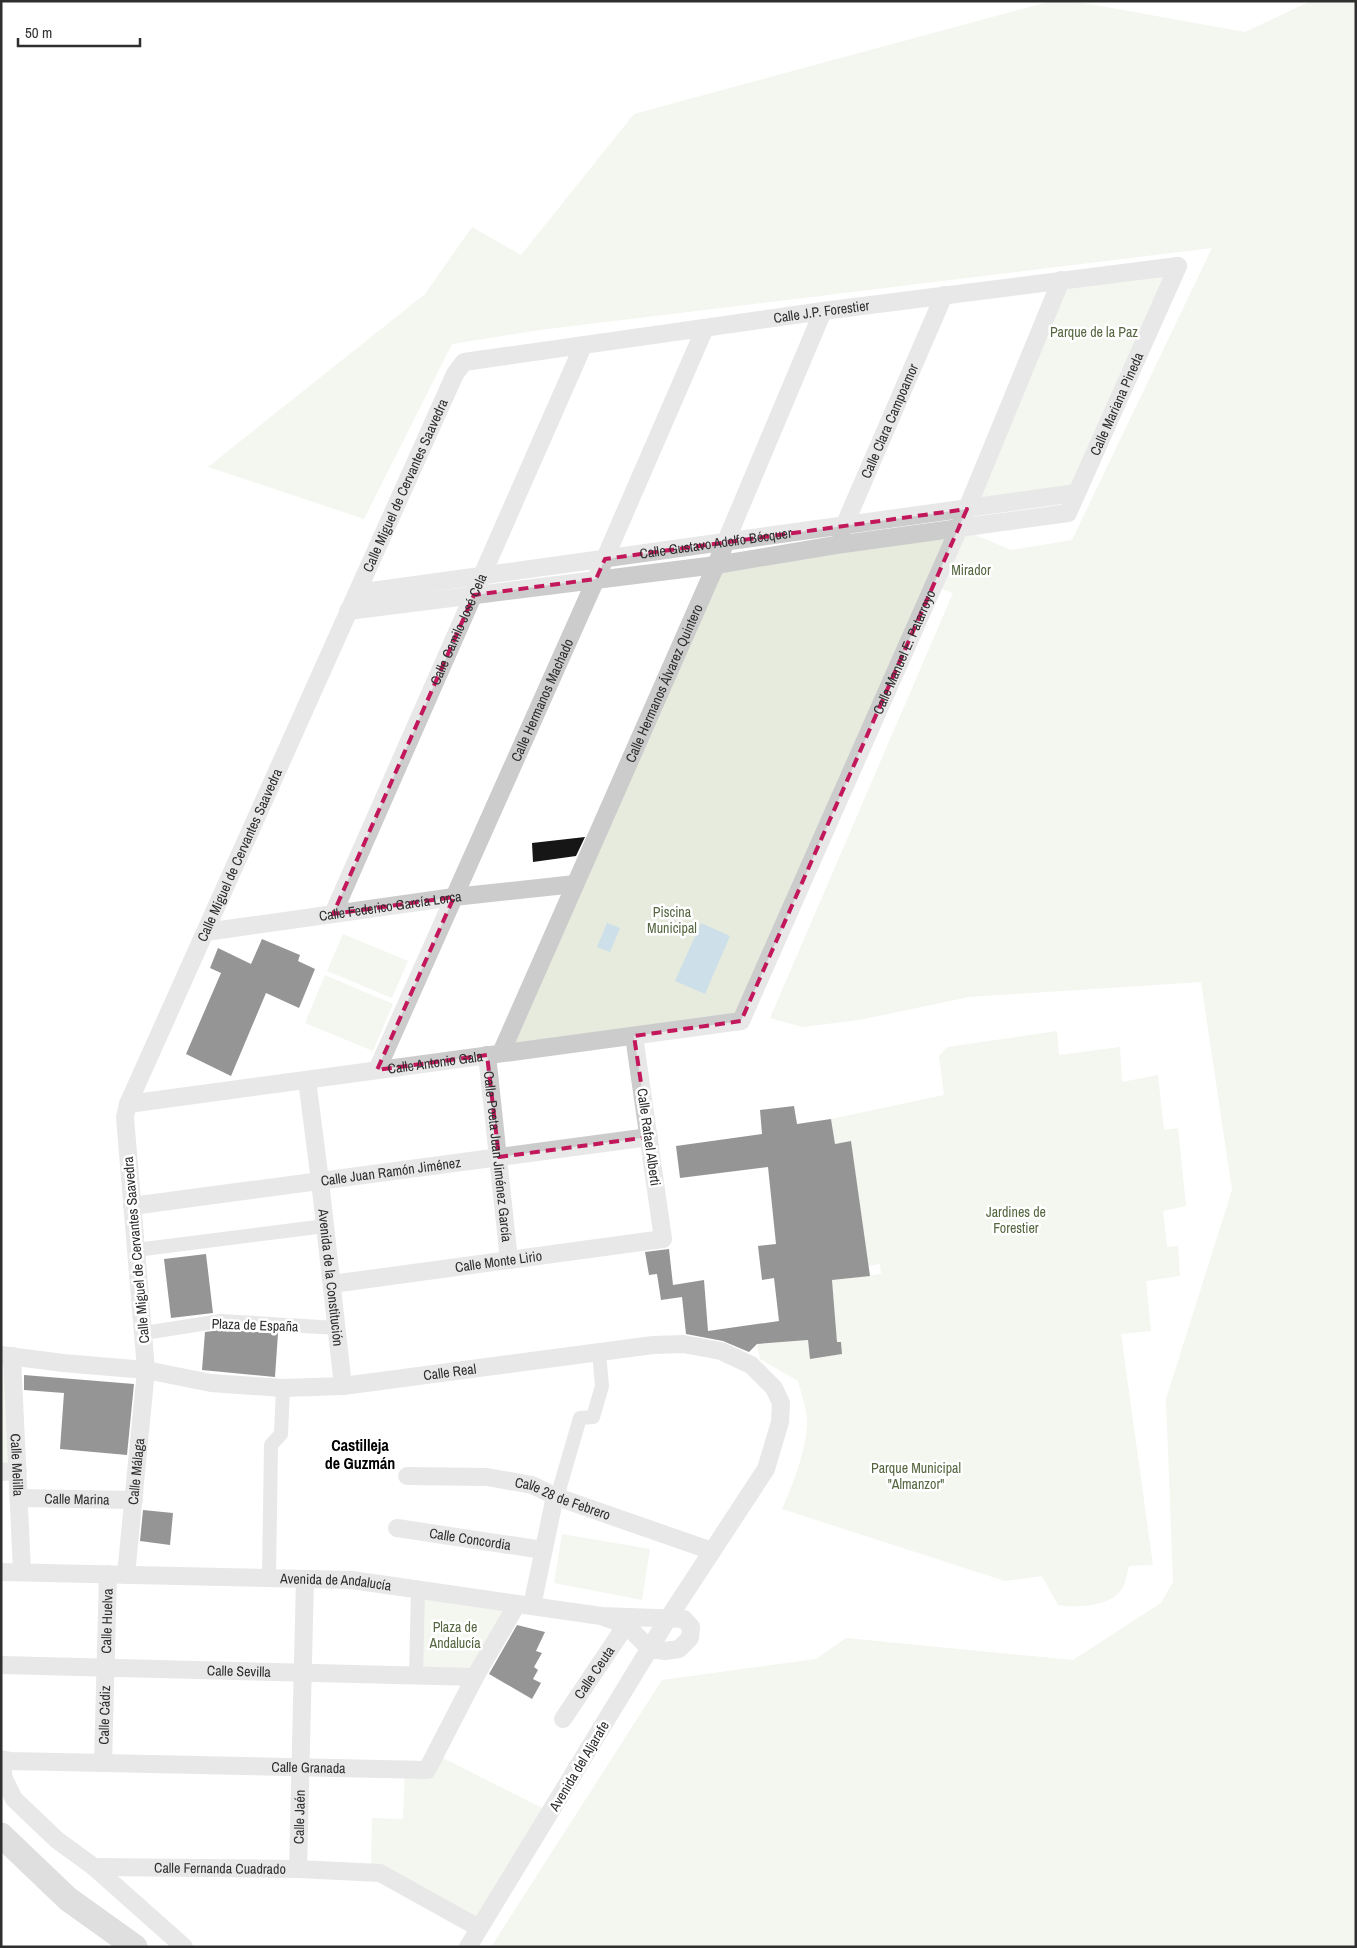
<svg xmlns="http://www.w3.org/2000/svg" width="1357" height="1948" font-family="'Archivo Narrow',sans-serif">
<style>
.green{fill:#e6ebde}
.water{fill:#cddfe8}
.building{fill:#161616}
.lines{fill:none;stroke-linecap:round;stroke-linejoin:round}
.pedestrian{stroke:#ccc;stroke-width:14}
.minor{stroke:#ccc;stroke-width:18}
.secondary{stroke:#b9b9b9;stroke-width:25}
.marked{fill:none;stroke:#c2185b;stroke-width:4;stroke-dasharray:10 6;stroke-linejoin:round}
.labels{text-anchor:middle;dominant-baseline:central;stroke-width:5;stroke-linejoin:round;paint-order:stroke}
.street-label{font-size:14px;fill:#2f2f2f;stroke:#fff}
.park-label{font-size:14px;fill:#556641;stroke:#fff}
.quarter-label{font-size:16px;font-weight:bold;fill:#000;stroke:#fff}
</style>
<rect width="100%" height="100%" fill="#fff"/>
<path class="green" d="M 1051,1 L 1073,1 L 1245,32 L 1311,1 L 1356,1 L 1356,1947 L 491,1947 L 662,1680 L 816,1659 L 846,1638 L 1073,1660 L 1161,1603 L 1173,1582 L 1166,1399 L 1232,1190 L 1201,982 L 969,997 L 859,1020 L 802,1027 L 770,1018 L 953,593 L 934,586 L 741,1021 L 501,1053 L 716,565 L 959,528 L 1011,550 L 1072,540 L 1212,248 L 540,330 L 452,344 L 364,519 L 208,467 L 425,294 L 472,227 L 521,255 L 634,114 Z
M 1178,266 L 1076,493 L 967,509 L 1061,280 Z
M 343,934 L 408,961 L 392,998 L 327,971 Z
M 325,975 L 393,1004 L 373,1051 L 305,1023 Z
M 1057,1031 L 1059,1055 L 1120,1047 L 1122,1082 L 1158,1075 L 1164,1130 L 1178,1128 L 1186,1206 L 1163,1211 L 1167,1247 L 1178,1246 L 1180,1276 L 1146,1281 L 1151,1331 L 1121,1334 L 1153,1565 L 1129,1566 C 1127,1573 1126,1583 1122,1589 C 1110,1607 1077,1608 1058,1605 L 1042,1576 L 1005,1581 L 782,1509 C 793,1485 808,1446 807,1419 C 806,1407 801,1393 798,1381 L 760,1359 L 757,1344 L 808,1340 L 811,1359 L 842,1354 L 841,1342 L 837,1342 L 832,1280 L 881,1274 L 880,1264 L 868,1266 L 851,1142 L 835,1144 L 831,1119 L 944,1095 L 939,1056 L 947,1047 Z
M 1,1355 L 12,1356 L 18,1471 L 1,1472 Z
M 562,1534 L 650,1549 L 642,1600 L 554,1583 Z
M 418,1590 L 517,1604 L 475,1677 L 416,1676 Z
M 435,1754 L 550,1812 L 479,1928 L 371,1873 L 372,1818 L 403,1819 L 405,1769 L 427,1770 Z"/>
<path class="water" d="M 607,923 L 620,928 L 610,952 L 597,947 Z
M 701,923 L 730,936 L 705,994 L 675,981 Z"/>
<path class="building" d="M 585,837 L 576,856 L 533,862 L 532,843 Z
M 262,939 L 300,955 L 298,961 L 315,969 L 299,1008 L 266,993 L 231,1076 L 186,1054 L 221,973 L 210,968 L 218,948 L 251,964 Z
M 794,1106 L 797,1124 L 831,1119 L 835,1144 L 851,1141 L 870,1276 L 832,1280 L 837,1342 L 841,1342 L 842,1354 L 810,1359 L 808,1340 L 757,1344 L 749,1352 L 723,1341 L 686,1334 L 682,1297 L 661,1300 L 657,1274 L 649,1275 L 645,1252 L 669,1249 L 673,1285 L 704,1280 L 708,1331 L 779,1321 L 774,1278 L 762,1280 L 758,1246 L 776,1244 L 768,1167 L 680,1178 L 676,1146 L 762,1134 L 760,1110 Z
M 206,1254 L 213,1313 L 171,1318 L 164,1259 Z
M 221,1330 L 278,1333 L 275,1377 L 202,1370 L 205,1332 Z
M 24,1375 L 134,1384 L 127,1455 L 60,1449 L 64,1393 L 24,1390 Z
M 143,1510 L 173,1513 L 170,1545 L 140,1541 Z
M 517,1625 L 545,1632 L 536,1651 L 542,1653 L 534,1667 L 538,1670 L 533,1679 L 541,1683 L 532,1699 L 489,1674 Z"/>
<g class="lines">
<path class="pedestrian" d="M 136,1250 L 325,1226
M 144,1333 L 221,1321 L 337,1328
M 557,1497 L 580,1418 L 593,1417 L 602,1386 L 599,1352
M 269,1578 L 271,1445 L 281,1434 L 283,1388
M 416,1676 L 418,1590"/>
<g class="minor">
<path id="s1" d="M 841,533 L 944,295"/>
<path id="s2" d="M 357,593 L 1076,493"/>
<path id="s3" d="M 348,611 L 716,565 L 836,545 L 1068,513 L 1178,266"/>
<path id="s4" d="M 333,914 L 583,346"/>
<path id="s5" d="M 206,932 L 454,897 L 575,884"/>
<path id="s6" d="M 501,1053 L 716,565 L 823,311"/>
<path id="s7" d="M 487,1055 L 509,1260"/>
<path id="s8" d="M 377,1070 L 596,579 L 705,328"/>
<path id="s9" d="M 307,1080 L 320,1181 L 343,1386"/>
<path id="s10" d="M 128,1104 L 741,1021 L 959,528 L 1061,280"/>
<path id="s11" d="M 132,1206 L 649,1137"/>
<path id="s12" d="M 332,1284 L 663,1239 L 634,1036"/>
<path id="s13" d="M 1,1355 L 63,1363 L 146,1370 L 211,1383 L 283,1388 L 343,1386 L 653,1345 L 683,1344 L 721,1351 L 751,1365 L 774,1388 L 781,1403 L 780,1422 L 766,1469 L 667,1620 L 468,1947"/>
<path id="s14" d="M 12,1356 L 22,1572"/>
<path d="M 1,1472 L 18,1471"/>
<path id="s15" d="M 407,1476 L 487,1477 L 532,1485 L 557,1497 L 712,1551"/>
<path id="s16" d="M 19,1498 L 134,1500"/>
<path id="s17" d="M 397,1528 L 543,1550"/>
<path id="s18" d="M 1,1572 L 352,1580 L 601,1616 L 684,1619 L 691,1627 L 690,1638 L 679,1649 L 665,1651 L 650,1649 L 626,1625 L 601,1616"/>
<path id="s19" d="M 126,1575 L 146,1370 L 125,1117 L 128,1104 L 455,374 L 464,362 L 823,311 L 1178,266"/>
<path d="M 532,1606 L 555,1496"/>
<path id="s20" d="M 1,1665 L 475,1677"/>
<path id="s21" d="M 563,1719 L 626,1625"/>
<path id="s22" d="M 103,1763 L 108,1574"/>
<path id="s23" d="M 94,1867 L 298,1869 L 380,1873 L 479,1928"/>
<path id="s24" d="M 298,1869 L 305,1579"/>
<path id="s25" d="M 184,1947 L 94,1867 L 57,1840 L 14,1799 L 4,1779 L 1,1759 L 11,1761 L 427,1770 L 475,1677 L 517,1604"/>
</g>
<path class="secondary" d="M 1,1835 L 68,1899 L 135,1947"/>
</g>
<path d="M0 0H1357V1948H0ZM 967,509 L 741,1021 L 634,1036 L 649,1137 L 499,1157 L 487,1055 L 377,1070 L 454,897 L 333,914 L 474,595 L 596,579 L 605,559 Z" fill="#fff" fill-opacity=".55" fill-rule="evenodd"/>
<path class="marked" d="M 967,509 L 741,1021 L 634,1036 L 649,1137 L 499,1157 L 487,1055 L 377,1070 L 454,897 L 333,914 L 474,595 L 596,579 L 605,559 Z"/>
<g class="labels">
<g class="street-label">
<text stroke="none"><textPath href="#s19" startOffset="1649">Calle J.P. Forestier</textPath></text>
<text stroke="none"><textPath href="#s3" startOffset="846">Calle Mariana Pineda</textPath></text>
<text stroke="none"><textPath href="#s1" startOffset="122">Calle Clara Campoamor</textPath></text>
<text stroke="none"><textPath href="#s19" startOffset="1151">Calle Miguel de Cervantes Saavedra</textPath></text>
<text stroke="none"><textPath href="#s2" startOffset="362">Calle Gustavo Adolfo Bécquer</textPath></text>
<text stroke="none"><textPath href="#s4" startOffset="311">Calle Camilo José Cela</textPath></text>
<text stroke="none"><textPath href="#s10" startOffset="1022">Calle Manuel E. Patarroyo</textPath></text>
<text stroke="none"><textPath href="#s6" startOffset="404">Calle Hermanos Álvarez Quintero</textPath></text>
<text stroke="none"><textPath href="#s8" startOffset="405">Calle Hermanos Machado</textPath></text>
<text stroke="none"><textPath href="#s19" startOffset="746">Calle Miguel de Cervantes Saavedra</textPath></text>
<text stroke="none"><textPath href="#s5" startOffset="186">Calle Federico García Lorca</textPath></text>
<text stroke="none"><textPath href="#s10" startOffset="310">Calle Antonio Gala</textPath></text>
<text transform="translate(649 1137) rotate(82)">Calle Rafael Alberti</text>
<text stroke="none"><textPath href="#s7" startOffset="102">Calle Poeta Juan Jiménez García</textPath></text>
<text stroke="none"><textPath href="#s11" startOffset="261">Calle Juan Ramón Jiménez</textPath></text>
<text transform="translate(136 1250) rotate(-95)">Calle Miguel de Cervantes Saavedra</text>
<text stroke="none"><textPath href="#s12" startOffset="168">Calle Monte Lirio</textPath></text>
<text stroke="none"><textPath href="#s9" startOffset="199">Avenida de la Constitución</textPath></text>
<text transform="translate(255 1325) rotate(2)">Plaza de España</text>
<text stroke="none"><textPath href="#s13" startOffset="452">Calle Real</textPath></text>
<text stroke="none"><textPath href="#s14" startOffset="109">Calle Melilla</textPath></text>
<text stroke="none"><textPath href="#s19" startOffset="104">Calle Málaga</textPath></text>
<text stroke="none"><textPath href="#s16" startOffset="58">Calle Marina</textPath></text>
<text stroke="none"><textPath href="#s15" startOffset="159">Calle 28 de Febrero</textPath></text>
<text stroke="none"><textPath href="#s17" startOffset="74">Calle Concordia</textPath></text>
<text stroke="none"><textPath href="#s18" startOffset="335">Avenida de Andalucía</textPath></text>
<text stroke="none"><textPath href="#s22" startOffset="142">Calle Huelva</textPath></text>
<text stroke="none"><textPath href="#s20" startOffset="238">Calle Sevilla</textPath></text>
<text stroke="none"><textPath href="#s21" startOffset="56">Calle Ceuta</textPath></text>
<text stroke="none"><textPath href="#s22" startOffset="48">Calle Cádiz</textPath></text>
<text transform="translate(579 1766) rotate(-59)">Avenida del Aljarafe</text>
<text stroke="none"><textPath href="#s25" startOffset="576">Calle Granada</textPath></text>
<text stroke="none"><textPath href="#s24" startOffset="52">Calle Jaén</textPath></text>
<text stroke="none"><textPath href="#s23" startOffset="126">Calle Fernanda Cuadrado</textPath></text>
</g>
<g class="park-label">
<text x="1094" y="332">Parque de la Paz</text>
<text x="971" y="570">Mirador</text>
<text x="672" y="912">Piscina<tspan x="672" dy="16">Municipal</tspan></text>
<text x="1016" y="1212">Jardines de<tspan x="1016" dy="16">Forestier</tspan></text>
<text x="916" y="1468">Parque Municipal<tspan x="916" dy="16">"Almanzor"</tspan></text>
<text x="455" y="1627">Plaza de<tspan x="455" dy="16">Andalucía</tspan></text>
</g>
<g class="quarter-label">
<text x="360" y="1445">Castilleja<tspan x="360" dy="18">de Guzmán</tspan></text>
</g>
</g>
<rect width="1357" height="1948" fill="none" stroke="#2f2f2f" stroke-width="5"/>
<path d="M18 38v8h122v-8" fill="none" stroke="#2f2f2f" stroke-width="2.5"/>
<text x="25" y="38" font-size="15" fill="#2f2f2f" stroke="#ffffff" stroke-width="4" paint-order="stroke">50 m</text>
</svg>
